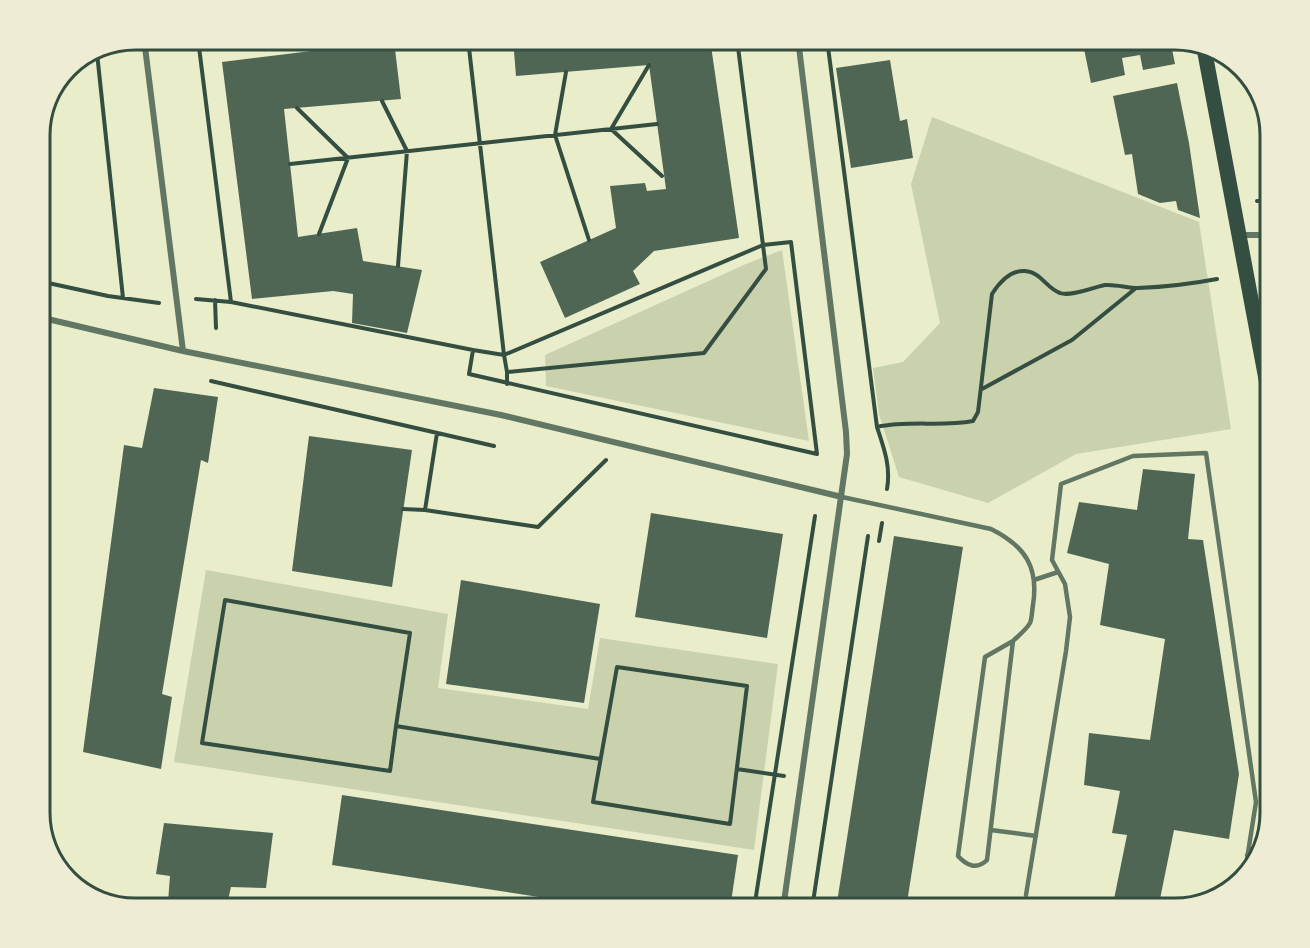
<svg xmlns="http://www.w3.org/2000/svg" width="1310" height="948" font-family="Montserrat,sans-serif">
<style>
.green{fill:#cad2ad}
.building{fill:#4f6655}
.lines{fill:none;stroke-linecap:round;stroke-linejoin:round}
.path{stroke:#344e41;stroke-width:4}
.service{stroke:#617663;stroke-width:4.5}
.minor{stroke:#617663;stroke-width:6}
.primary{stroke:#344e41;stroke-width:15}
.rim{fill:none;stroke:#344e41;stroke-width:3}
</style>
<rect width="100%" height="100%" fill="#e9edc9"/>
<path class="green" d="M 932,117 L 1199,222 L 1231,429 L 1076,454 L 988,503 L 899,477 L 879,414 L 873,368 L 903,362 L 940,323 L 911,184 Z
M 782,250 L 809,441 L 546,386 L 545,355 L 746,264 Z
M 206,570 L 448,614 L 438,688 L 588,709 L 600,638 L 778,664 L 754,850 L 174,762 Z"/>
<path class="building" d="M 513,39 L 710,39 L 739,238 L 654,251 L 633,271 L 640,284 L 565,318 L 540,262 L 616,228 L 610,186 L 645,183 L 647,191 L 666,189 L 649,65 L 516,76 Z
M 1082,39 L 1170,39 L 1175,64 L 1143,70 L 1140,55 L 1122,58 L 1125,75 L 1091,83 Z
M 394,41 L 401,99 L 284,109 L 298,237 L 357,228 L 363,261 L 422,270 L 407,333 L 352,323 L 353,294 L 333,291 L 252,299 L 222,62 Z
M 890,60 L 900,121 L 907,119 L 913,158 L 851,168 L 836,68 Z
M 1177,83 L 1189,143 L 1200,218 L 1178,210 L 1176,201 L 1160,203 L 1138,194 L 1132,154 L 1125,155 L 1113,96 Z
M 40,126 L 51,128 L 40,187 L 39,186 Z
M 154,388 L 218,397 L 208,463 L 201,460 L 162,694 L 172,697 L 161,769 L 83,752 L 124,445 L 142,448 Z
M 309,436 L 412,450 L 392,587 L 292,571 Z
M 1143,469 L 1195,474 L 1188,539 L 1203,540 L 1239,774 L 1229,839 L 1174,830 L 1158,909 L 1112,909 L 1127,835 L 1112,833 L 1120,791 L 1084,785 L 1089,733 L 1150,740 L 1165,639 L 1100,625 L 1109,564 L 1067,553 L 1079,502 L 1137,510 Z
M 651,513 L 783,534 L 767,638 L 635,617 Z
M 894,536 L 963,547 L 906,909 L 836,909 Z
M 461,580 L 600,604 L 584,703 L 446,684 Z
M 342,795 L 738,855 L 730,909 L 617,909 L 332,865 Z
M 164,823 L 273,833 L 266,888 L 231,887 L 226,909 L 151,909 L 152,902 L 168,902 L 170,876 L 156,874 Z"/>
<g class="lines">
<path class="path" d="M 198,39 L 231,302
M 468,39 L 504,355 L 507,372 L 507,384
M 827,39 L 877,427 C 884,448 891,467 887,489
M 198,40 L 209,39
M 97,53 L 123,298
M 649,65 L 611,129 L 662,176
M 566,72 L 555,135 L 589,240
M 382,101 L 407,151 L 398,266
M 297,108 L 348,158 L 319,234
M 290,164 L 657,124
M 1257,201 L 1271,201
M 39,281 L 108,296 L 159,303
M 196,299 L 231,302 L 473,350 L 469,374 L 817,454 L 791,242 L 763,245 L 504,355 L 473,350
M 215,300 L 216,328
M 507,372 L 704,353 L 766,269 L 737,39
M 211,381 L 494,446
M 982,389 L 1072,340 L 1136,288
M 877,427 C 909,420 942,427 973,421 L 978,412 L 992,294 C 999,283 1010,270 1025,271 C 1041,272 1046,288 1060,293 C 1070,297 1094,287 1105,285 C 1116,284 1127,288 1138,288 C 1164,287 1191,284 1217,279
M 403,509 L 425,510 L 437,433
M 425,510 L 538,527 L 606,460
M 879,541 L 882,523
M 617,667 L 747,686 L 730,824 L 593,802 Z
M 396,726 L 390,771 L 202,743 L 225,600 L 410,633 L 396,726 L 600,759
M 737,769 L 784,776
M 754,909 L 815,516
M 812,909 L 868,536"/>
<path class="service" d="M 842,497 L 991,529 C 1025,546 1039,567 1033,605 C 1032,610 1032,619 1030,623 C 1026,630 1018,636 1013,641 L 987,860 C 977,870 967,866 958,856 L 985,657 L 1013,641
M 1034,580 L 1058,572
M 991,830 L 1036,836
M 1247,855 L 1257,855
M 1026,895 L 1066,651 L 1070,617 L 1065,584 L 1052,560 L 1061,484 L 1133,456 L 1206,453 L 1256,802 L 1244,878"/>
<path class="minor" d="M 144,39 L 183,351
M 1239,235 L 1271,235
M 39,317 L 183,351 L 501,415 L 842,497
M 783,909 L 847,454 L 846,432 L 798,39"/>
<path class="primary" d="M 1204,48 L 1271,406"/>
</g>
<path d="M0 0H1310V948H0ZM135 50H1175A85 85 0 0 1 1260 135V813A85 85 0 0 1 1175 898H135A85 85 0 0 1 50 813V135A85 85 0 0 1 135 50Z" fill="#eeecd3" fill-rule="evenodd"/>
<path class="rim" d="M135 50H1175A85 85 0 0 1 1260 135V813A85 85 0 0 1 1175 898H135A85 85 0 0 1 50 813V135A85 85 0 0 1 135 50Z"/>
</svg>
